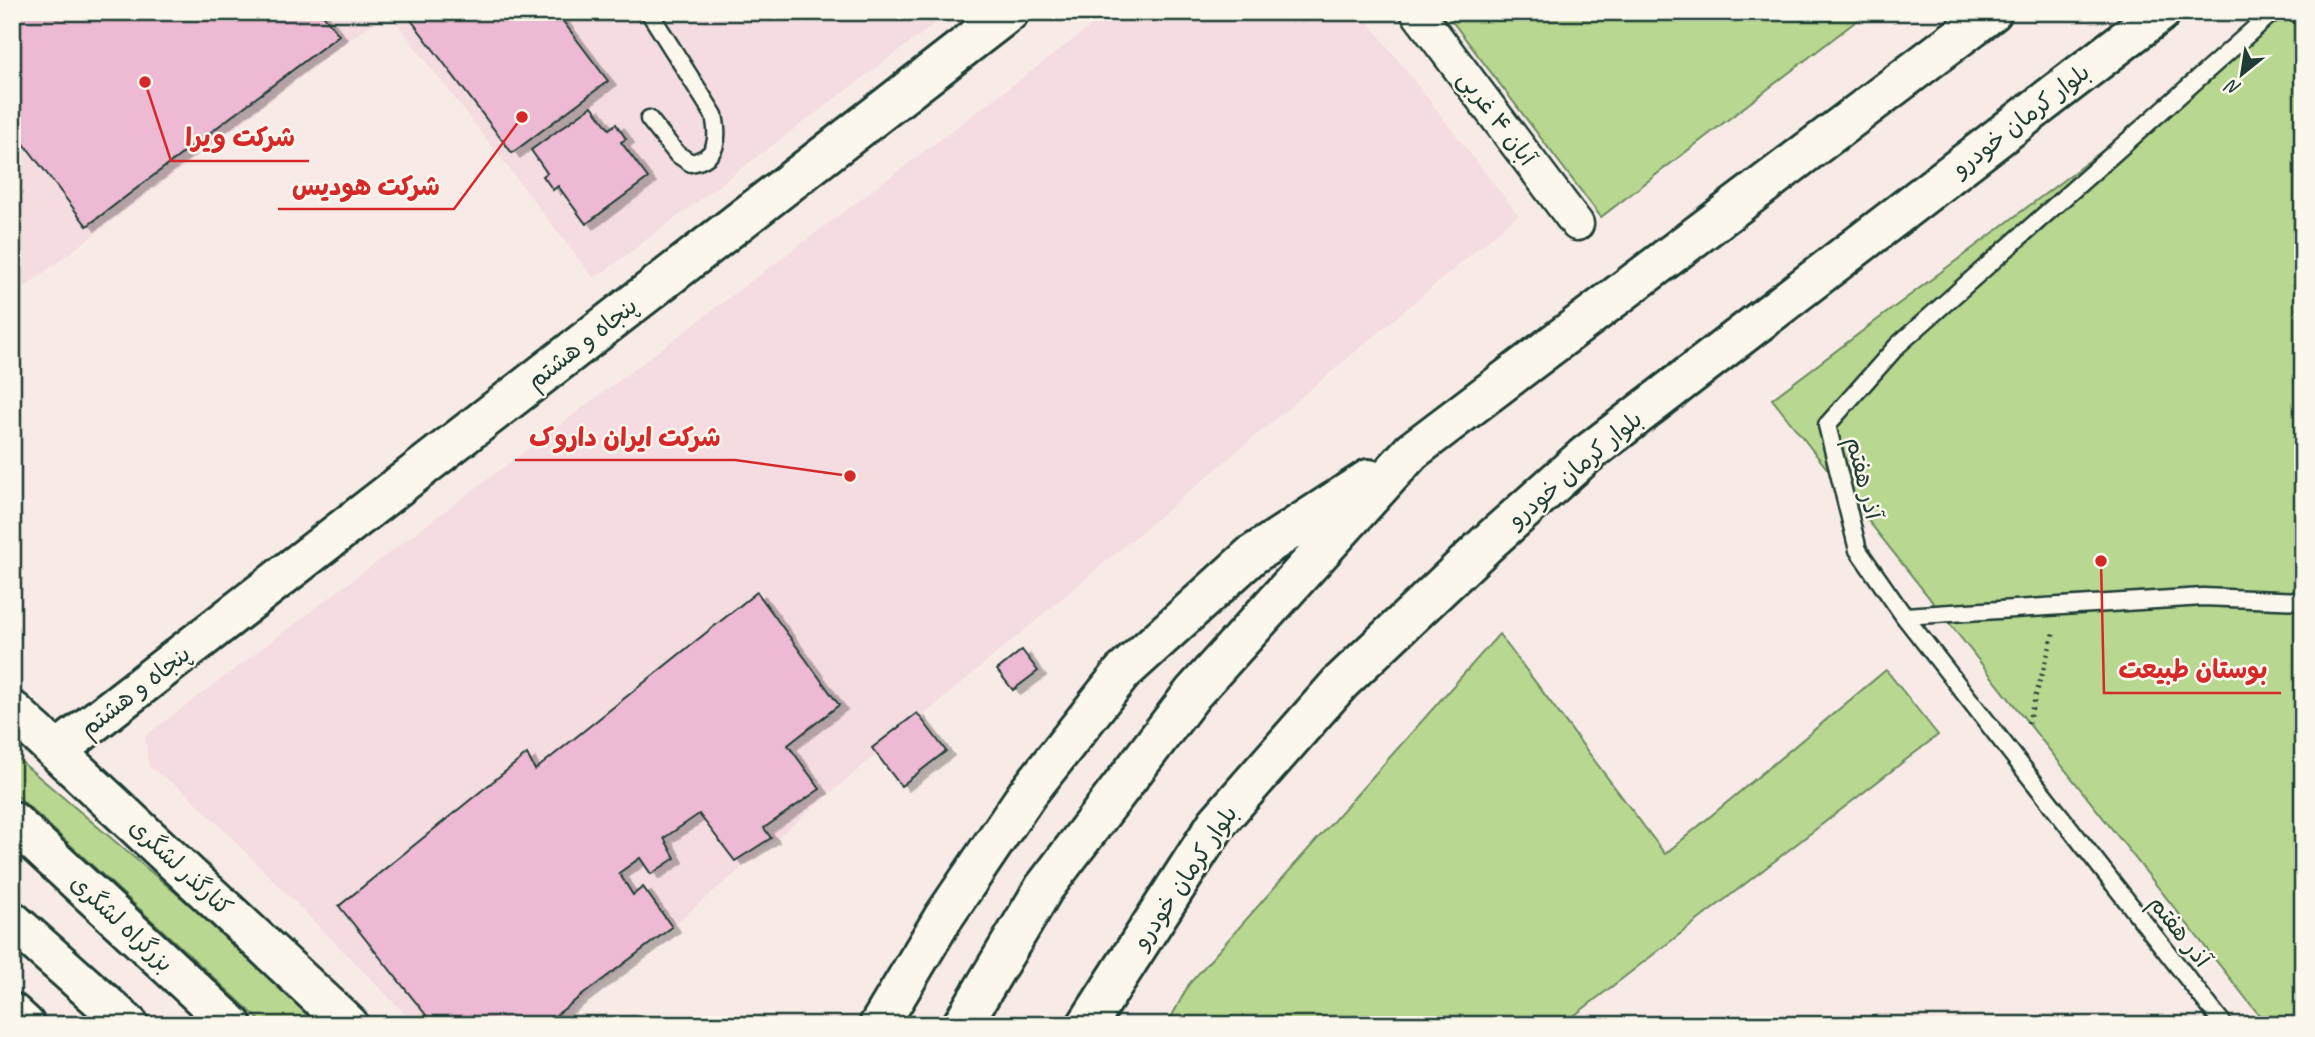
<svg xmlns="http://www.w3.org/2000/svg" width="2315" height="1037" font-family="Caveat,'Playpen Sans Arabic',sans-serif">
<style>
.built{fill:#f5dce1}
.green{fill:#b8d790;stroke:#6c8a62;stroke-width:2}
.building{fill:#eeb9d3;stroke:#1f3d34;stroke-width:2;filter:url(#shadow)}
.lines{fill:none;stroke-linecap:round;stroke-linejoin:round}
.service-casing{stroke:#1f3d34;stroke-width:21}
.minor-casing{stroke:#1f3d34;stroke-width:37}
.tertiary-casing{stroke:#1f3d34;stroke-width:44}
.primary-casing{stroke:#1f3d34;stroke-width:44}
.trunk-casing{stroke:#1f3d34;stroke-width:44}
.path{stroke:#1f3d34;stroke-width:4.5;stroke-dasharray:2 5;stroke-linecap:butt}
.service{stroke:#fbf7ec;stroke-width:16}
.minor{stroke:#fbf7ec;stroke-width:32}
.tertiary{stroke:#fbf7ec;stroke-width:38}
.primary{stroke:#fbf7ec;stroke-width:38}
.trunk{stroke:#fbf7ec;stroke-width:38}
.labels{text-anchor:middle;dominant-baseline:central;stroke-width:5;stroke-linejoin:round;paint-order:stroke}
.street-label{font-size:24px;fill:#1f3d34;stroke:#fbf7ec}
.leader{fill:none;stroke:#d62828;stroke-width:2.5}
.callout-dot{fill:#d62828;stroke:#fbf7ec;stroke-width:2.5}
.callout-label{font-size:26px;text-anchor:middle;font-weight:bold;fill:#d62828;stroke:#fbf7ec;stroke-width:5;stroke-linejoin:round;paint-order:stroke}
</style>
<defs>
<filter id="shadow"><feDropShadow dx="8" dy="4.5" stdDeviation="0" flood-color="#0004"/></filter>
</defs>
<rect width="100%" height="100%" fill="#f8ebe7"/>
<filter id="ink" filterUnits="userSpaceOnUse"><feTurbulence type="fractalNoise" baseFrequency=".0143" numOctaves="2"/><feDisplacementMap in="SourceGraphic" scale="14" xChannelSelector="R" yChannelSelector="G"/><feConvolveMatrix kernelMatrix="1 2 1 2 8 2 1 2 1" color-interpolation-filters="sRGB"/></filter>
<g filter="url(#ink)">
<path class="built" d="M 12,12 L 382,12 L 383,15 L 12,297 Z
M 388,12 L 951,12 L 594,279 Z
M 1110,12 L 1361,12 L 1518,215 L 555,1025 L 416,1025 L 189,795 L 148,766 L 145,736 Z"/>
<path class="green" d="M 1445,12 L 1868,12 L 1601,217 Z
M 2287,12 L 2303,12 L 2303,1025 L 2267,1025 L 1772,399 Z
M 1499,634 L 1665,854 L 1886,670 L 1938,735 L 1562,1025 L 1167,1025 L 1189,984 Z
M 12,754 L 210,922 L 320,1025 L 265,1025 L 12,791 Z"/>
<path class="building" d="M 12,12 L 321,12 L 339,35 L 87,226 L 12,128 Z
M 405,12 L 556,12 L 608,81 L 512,153 Z
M 592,106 L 609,129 L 616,124 L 626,139 L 621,142 L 648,178 L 586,224 L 558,186 L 553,190 L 543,176 L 547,173 L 531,150 Z
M 757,592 L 839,705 L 788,745 L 820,789 L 764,828 L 771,838 L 735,861 L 699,814 L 664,838 L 675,858 L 651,874 L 640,858 L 619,873 L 633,895 L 643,887 L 672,927 L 543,1025 L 434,1025 L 339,906 L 527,754 L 535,770 Z
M 1022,650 L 1038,671 L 1013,690 L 997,670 Z
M 917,713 L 946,751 L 901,786 L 872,748 Z"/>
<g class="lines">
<g class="service-casing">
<path id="service" d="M 649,119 L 677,154 L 691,163 C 718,158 719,139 714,115 L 649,12
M 1904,616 L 2203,597 L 2303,601
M 2224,1025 L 1904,616 L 1858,550 L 1827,425 L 1898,345 L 2273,12"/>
</g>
<g class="minor-casing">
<path id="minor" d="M 1417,12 L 1577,224"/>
</g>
<g class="tertiary-casing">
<path id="tertiary" d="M 57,751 L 1009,12"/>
</g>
<g class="primary-casing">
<path id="primary" d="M 13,711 L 349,1025
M 12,1013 L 25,1025
M 879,1025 L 943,918 L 1027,794 L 1122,673 L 1252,555 L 1369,479
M 962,1025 L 1044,888 L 1193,693 L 1412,451 L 1992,12
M 1087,1025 L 1217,823 L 1341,682 L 1493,538 L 1586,455 L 2161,12"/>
</g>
<g class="trunk-casing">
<path id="trunk" d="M 12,715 L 37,733
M 12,821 L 232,1025
M 12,921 L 129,1025"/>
</g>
<path class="path" d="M 2028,723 L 2054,632"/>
<use href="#service" class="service"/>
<use href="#minor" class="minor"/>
<use href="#tertiary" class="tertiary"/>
<use href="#primary" class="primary"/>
<use href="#trunk" class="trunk"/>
</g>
</g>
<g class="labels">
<g class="street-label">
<text transform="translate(1497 118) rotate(53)">آبان ۴ غربی</text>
<text transform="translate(2021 120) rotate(-38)">بلوار کرمان خودرو</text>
<text transform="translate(582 343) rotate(-38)">پنجاه و هشتم</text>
<text transform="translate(1575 469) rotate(-40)">بلوار کرمان خودرو</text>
<text transform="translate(1864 478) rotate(76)">آذر هفتم</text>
<text transform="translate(135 691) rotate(-38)">پنجاه و هشتم</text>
<text transform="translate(181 867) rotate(43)">کنارگذر لشگری</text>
<text transform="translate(1185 877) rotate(-56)">بلوار کرمان خودرو</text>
<text transform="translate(122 923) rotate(43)">بزرگراه لشگری</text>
<text transform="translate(2180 931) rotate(52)">آذر هفتم</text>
</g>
</g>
<path class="leader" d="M145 82L171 161H309M522 117L454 209H278M850 476L735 460H515M2101 561L2104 693H2281"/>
<g class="callout-dot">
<circle cx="145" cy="82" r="7"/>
<circle cx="522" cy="117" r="7"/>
<circle cx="850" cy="476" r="7"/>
<circle cx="2101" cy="561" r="7"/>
</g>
<g class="callout-label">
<text x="240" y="146">شرکت ویرا</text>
<text x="366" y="195">شرکت هودیس</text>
<text x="625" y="446">شرکت ایران داروک</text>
<text x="2193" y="678">بوستان طبیعت</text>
</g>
<rect width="2315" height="1037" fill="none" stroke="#fbf7ec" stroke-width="42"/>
<rect x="21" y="21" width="2273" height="995" fill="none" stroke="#1f3d34" stroke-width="2.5" filter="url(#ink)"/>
<g transform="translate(2242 74) rotate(210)" stroke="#fbf7ec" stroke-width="5" paint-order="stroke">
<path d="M0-5L12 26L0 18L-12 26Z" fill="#1f3d34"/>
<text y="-10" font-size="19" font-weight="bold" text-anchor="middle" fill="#1f3d34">N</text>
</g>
</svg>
